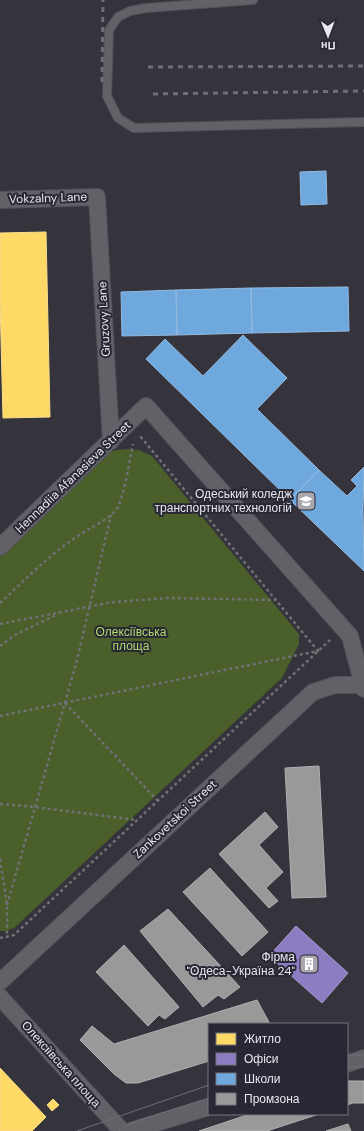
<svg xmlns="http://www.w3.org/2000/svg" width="364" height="1131" font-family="'DM Sans',sans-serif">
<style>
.green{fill:#4a5f2a}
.homes{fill:#ffd966;stroke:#f8dd8f}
.offices{fill:#8e7cc3;stroke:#a99cd0}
.schools{fill:#6fa8dc;stroke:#93bbe2}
.industry{fill:#999;stroke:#b0b0b3}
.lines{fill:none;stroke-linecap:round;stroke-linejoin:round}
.lane-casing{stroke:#525158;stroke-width:10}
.street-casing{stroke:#525158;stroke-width:18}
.path{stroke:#707075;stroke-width:2.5;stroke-dasharray:3 3;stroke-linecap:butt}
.lane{stroke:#626167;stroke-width:8}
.street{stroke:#626167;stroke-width:16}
.tram{stroke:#6f6f74;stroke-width:1}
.rail{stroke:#6f6f74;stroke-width:3;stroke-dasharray:5 5;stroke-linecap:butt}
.labels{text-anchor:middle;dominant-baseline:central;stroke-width:4;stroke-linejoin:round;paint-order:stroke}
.street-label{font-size:12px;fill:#e7e7f0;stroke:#282734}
.poi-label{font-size:12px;fill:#e7e7f0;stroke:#282734;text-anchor:end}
.park-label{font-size:12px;fill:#afdd6e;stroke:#282734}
</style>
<rect width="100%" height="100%" fill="#35343c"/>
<path class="green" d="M 128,449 L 139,450 L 152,456 L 299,634 L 299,644 L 282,678 L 14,928 L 6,931 L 0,931 L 0,557 L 106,453 L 117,450 Z"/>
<path class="homes" d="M 46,232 L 50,417 L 3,418 L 0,300 L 0,233 Z
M 0,1068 L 46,1117 L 32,1131 L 0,1131 Z
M 53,1099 L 59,1105 L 52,1111 L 47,1105 Z"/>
<path class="offices" d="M 296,926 L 348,973 L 322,1003 L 269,956 Z"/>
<path class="schools" d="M 326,171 L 327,204 L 301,205 L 300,172 Z
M 348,287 L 349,331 L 252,333 L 251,288 Z
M 251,288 L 252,333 L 177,335 L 176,290 Z
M 176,290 L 177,335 L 122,336 L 121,292 Z
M 243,335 L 287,378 L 257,409 L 319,470 L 290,500 L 146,359 L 165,339 L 203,376 Z
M 364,467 L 363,510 L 364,571 L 290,500 L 319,470 L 347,496 L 357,486 L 351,480 Z"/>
<path class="industry" d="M 319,766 L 326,897 L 292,898 L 285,768 Z
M 265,812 L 278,827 L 259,845 L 283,872 L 266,888 L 278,901 L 269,908 L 219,854 Z
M 210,868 L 268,932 L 242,956 L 183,892 Z
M 168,909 L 240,987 L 224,999 L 218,995 L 203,1007 L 140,931 Z
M 124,945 L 179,1007 L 165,1019 L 159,1015 L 148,1026 L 96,972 Z
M 257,1000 L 270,1024 L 209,1024 L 209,1061 L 138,1083 L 126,1083 L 114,1074 L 80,1040 L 92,1026 L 114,1044 Z
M 348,1081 L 364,1081 L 364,1103 L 353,1103 L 347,1105 L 347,1082 Z
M 250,1114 L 319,1114 L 267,1131 L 199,1131 Z
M 348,1124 L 351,1131 L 326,1131 Z"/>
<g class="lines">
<g class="lane-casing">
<path id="lane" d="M 253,0 L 146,8 L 130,11 L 118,17 L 109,30 L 107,96 L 118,118 L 134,128 L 364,122"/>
</g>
<g class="street-casing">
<path id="street" d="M 0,200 L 97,197 L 111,441
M 0,547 L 146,406 L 350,636 L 364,689
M 0,982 L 313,692 L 335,685 L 364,685
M 0,997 L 122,1131
M 347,1064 L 364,1058
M 130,1131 L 209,1107"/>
</g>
<path class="path" d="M 0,603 C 28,577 56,548 89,529 C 99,523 112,517 118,507 C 125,492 129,462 133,444
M 0,624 L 113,602 L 168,598 L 275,600
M 0,646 L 15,635 L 58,614
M 65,703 L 158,801
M 0,716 L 318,651 L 140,436
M 0,804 L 35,807 L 137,820
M 0,859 L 7,905 L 7,938
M 7,905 L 76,664 L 111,515
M 0,938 L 14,935 L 330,640"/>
<use href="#lane" class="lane"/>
<use href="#street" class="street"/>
<path class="tram" d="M 347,1055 L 364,1055
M 347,1067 L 364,1067
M 77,1131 L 209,1085
M 119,1131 L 123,1127 L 137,1121 L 209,1098"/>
<path class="rail" d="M 148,67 L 364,66
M 102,82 L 103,0
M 153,94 L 364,91"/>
</g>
<defs>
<g id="university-square" transform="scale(1)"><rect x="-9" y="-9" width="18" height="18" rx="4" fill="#a9a8b1" stroke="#282734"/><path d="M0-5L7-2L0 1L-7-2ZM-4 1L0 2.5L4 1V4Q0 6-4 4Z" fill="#fff"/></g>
<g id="building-square" transform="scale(1)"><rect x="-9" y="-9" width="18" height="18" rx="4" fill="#a9a8b1" stroke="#282734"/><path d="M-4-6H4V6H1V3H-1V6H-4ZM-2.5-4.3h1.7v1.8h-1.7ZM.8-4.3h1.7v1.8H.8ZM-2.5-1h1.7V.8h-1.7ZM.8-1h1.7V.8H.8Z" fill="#fff"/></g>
</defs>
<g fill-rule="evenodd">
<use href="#university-square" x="306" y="501"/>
<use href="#building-square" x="309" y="964"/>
</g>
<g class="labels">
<g class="street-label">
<text transform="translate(48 198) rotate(-2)">Vokzalny Lane</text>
<text transform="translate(104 319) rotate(-93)">Gruzovy Lane</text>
<text transform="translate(73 477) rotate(-44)">Hennadiia Afanasieva Street</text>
<text transform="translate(175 819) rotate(-43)">Zankovetskoi Street</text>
<text transform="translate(61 1064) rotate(48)">Олексіївська площа</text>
</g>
<g class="poi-label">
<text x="292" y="494">Одеський коледж<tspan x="292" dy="14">транспортних технологій</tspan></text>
<text x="295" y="957">Фірма<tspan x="295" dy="14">"Одеса-Україна 24"</tspan></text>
</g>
<g class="park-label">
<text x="131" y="632">Олексіївська<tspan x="131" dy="14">площа</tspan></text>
</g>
</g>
<rect x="208" y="1023" width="140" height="92" fill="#282734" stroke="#74747f"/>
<rect x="216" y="1033" width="20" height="12" fill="#ffd966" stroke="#74747f"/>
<text x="244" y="1043" font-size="12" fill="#e7e7f0">Житло</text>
<rect x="216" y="1053" width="20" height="12" fill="#8e7cc3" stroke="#74747f"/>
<text x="244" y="1063" font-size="12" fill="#e7e7f0">Офіси</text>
<rect x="216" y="1073" width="20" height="12" fill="#6fa8dc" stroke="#74747f"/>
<text x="244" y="1083" font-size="12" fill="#e7e7f0">Школи</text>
<rect x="216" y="1093" width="20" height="12" fill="#999999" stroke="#74747f"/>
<text x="244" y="1103" font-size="12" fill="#e7e7f0">Промзона</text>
<g transform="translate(328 36) rotate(179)" stroke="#282734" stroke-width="3" paint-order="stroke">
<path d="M0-3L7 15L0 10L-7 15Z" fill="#e7e7f0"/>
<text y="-6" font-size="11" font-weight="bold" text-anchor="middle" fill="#e7e7f0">Пн</text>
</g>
</svg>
